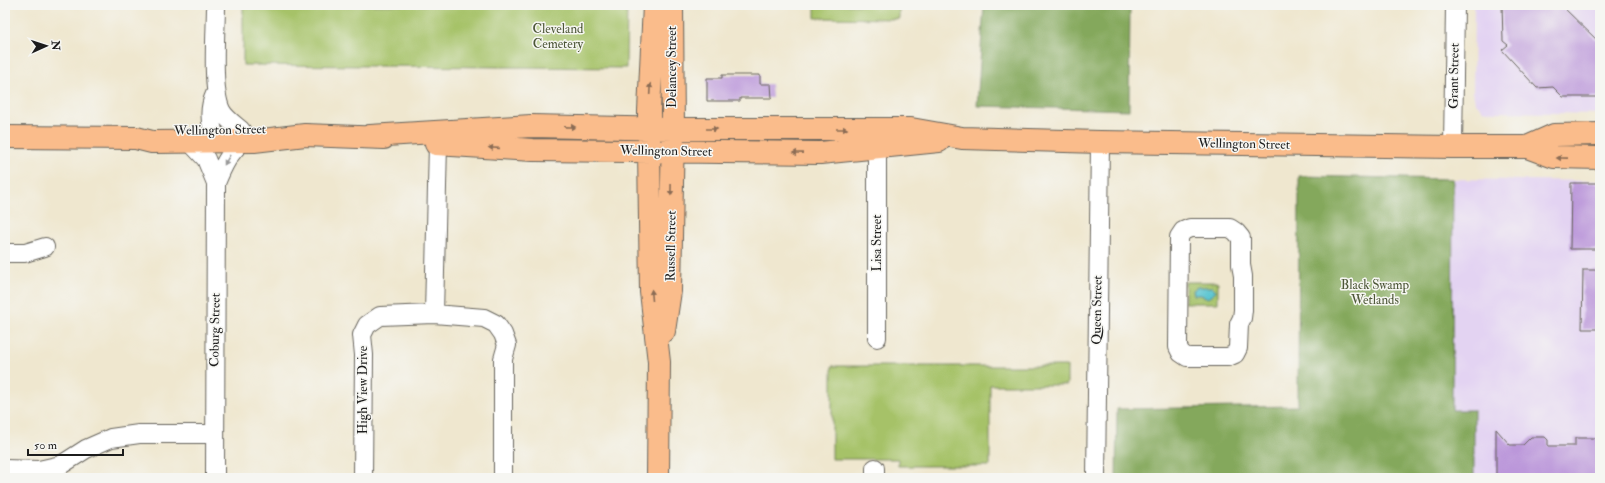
<svg xmlns="http://www.w3.org/2000/svg" width="1605" height="483" font-family="'IM FELL Double Pica',serif">
<style>
.built{fill:#e3d3f2}
.green{fill:#a6c268;stroke:#616f42}
.forest{fill:#84a85c;stroke:#50623c}
.water{fill:#58c4d0;stroke:#3a7076}
.building{fill:#bb97da}
.lines{fill:none;stroke-linecap:round;stroke-linejoin:round}
.minor-casing{stroke:#66635b;stroke-width:20}
.major-casing{stroke:#66635b;stroke-width:24}
.minor{stroke:#fff;stroke-width:18}
.major{stroke:#fabc8b;stroke-width:22}
.oneway{fill:#8b6c54}
.oneway2{fill:#999}
.labels{text-anchor:middle;dominant-baseline:central;stroke-width:3;stroke-linejoin:round;paint-order:stroke}
.park-label{font-size:13px;fill:#4c5637;stroke:#f6f6f2}
.street-label{font-size:13px;fill:#1c1c1c;stroke:#f6f6f2}
</style>
<rect width="100%" height="100%" fill="#f6f6f2"/>
<filter id="ink" filterUnits="userSpaceOnUse"><feTurbulence type="fractalNoise" baseFrequency=".025" numOctaves="2"/><feDisplacementMap in="SourceGraphic" scale="8" xChannelSelector="R" yChannelSelector="G"/><feConvolveMatrix kernelMatrix="1 2 1 2 8 2 1 2 1" color-interpolation-filters="sRGB"/></filter>
<filter id="wash" filterUnits="userSpaceOnUse"><feTurbulence type="fractalNoise" baseFrequency=".012" numOctaves="4" result="noise"/><feDisplacementMap in="SourceGraphic" scale="16" xChannelSelector="R" yChannelSelector="G"/><feGaussianBlur stdDeviation="0.9" result="paint"/><feColorMatrix in="noise" values="0 0 0 0 0 0 0 0 0 0 0 0 0 0 0 0 0 1.4 0 .05"/><feComposite in="paint" operator="in"/></filter>
<g filter="url(#wash)">
<rect width="100%" height="100%" fill="#efe7cf"/>
<path class="built" d="M 1474,5 L 1600,5 L 1600,114 L 1493,112 L 1483,110 L 1475,102 L 1473,93 Z
M 1453,179 L 1600,181 L 1600,478 L 1474,478 L 1474,410 L 1452,410 Z"/>
<path class="green" d="M 243,5 L 627,5 L 626,68 L 243,65 Z
M 815,5 L 899,5 L 899,19 L 815,18 Z
M 1185,282 L 1218,282 L 1218,303 L 1185,303 Z
M 832,366 L 1067,366 L 1067,385 L 990,385 L 990,466 L 898,466 L 898,459 L 832,459 Z"/>
<path class="forest" d="M 984,5 L 1130,5 L 1129,110 L 977,106 Z
M 1299,176 L 1453,179 L 1452,410 L 1474,410 L 1474,478 L 1116,478 L 1117,409 L 1298,406 Z"/>
<path class="water" d="M 1197,287 L 1212,287 L 1215,289 L 1216,292 L 1208,298 L 1201,295 L 1194,295 L 1193,290 Z"/>
<g id="blocks">
<path class="building" d="M 1502,5 L 1561,5 L 1600,43 L 1600,97 L 1563,97 L 1553,87 L 1537,88 L 1502,50 L 1508,45 L 1503,41 Z
M 722,75 L 760,75 L 760,84 L 771,84 L 772,98 L 740,98 L 740,101 L 707,101 L 707,78 L 722,78 Z
M 1571,183 L 1600,183 L 1600,249 L 1570,249 Z
M 1583,270 L 1600,270 L 1600,329 L 1582,329 Z
M 1496,429 L 1510,445 L 1523,445 L 1531,437 L 1545,437 L 1548,440 L 1548,446 L 1575,446 L 1575,438 L 1600,438 L 1600,478 L 1496,478 Z"/>
</g>
</g>
<g filter="url(#ink)">
<use href="#blocks" fill-opacity="0" stroke="#66635b" stroke-width="1"/>
<g class="lines">
<g class="minor-casing">
<path id="minor" d="M 216,5 C 216,30 211,89 221,110 C 225,118 234,124 241,130
M 215,94 C 208,109 210,126 217,141
M 190,142 L 206,159 L 216,183 L 215,478
M 438,144 L 434,314 L 484,318 L 496,324 L 503,334 L 507,345 L 503,359 L 503,478
M 1453,147 L 1455,5
M 216,183 C 223,166 229,153 243,141
M 1190,228 L 1230,228 L 1236,232 L 1241,238 L 1241,265 L 1243,276 L 1243,310 L 1242,318 L 1239,324 L 1238,348 L 1235,354 L 1228,357 L 1187,357 L 1181,353 L 1178,347 L 1179,237 L 1183,231 Z
M 5,253 L 25,253 L 45,247
M 877,338 L 877,147
M 5,469 L 39,470 L 61,465 L 86,449 L 111,438 L 139,434 L 214,434
M 363,478 L 364,355 L 362,335 L 367,325 L 380,316 L 434,314
M 875,478 L 875,468
M 1096,478 L 1100,142"/>
</g>
<g class="major-casing">
<path id="major" d="M 654,5 L 649,111 L 649,151 L 651,292 L 659,362 L 658,478
M 370,136 L 531,126 L 673,129 L 911,129 L 962,138 L 1100,142 L 1453,147 L 1527,147 L 1554,135 L 1600,134
M 5,137 L 136,138 L 152,142 L 254,141 L 305,135 L 384,138
M 436,144 L 533,150 L 820,153 L 939,141
M 1527,147 L 1554,157 L 1600,158
M 664,331 L 670,291 L 673,129 L 672,5"/>
</g>
<use href="#minor" class="minor"/>
<use href="#major" class="major"/>
</g>
<defs><path id="oneway-solid" d="M-6-.8H1V-3.2L6.5 0L1 3.2V.8H-6Z"/></defs>
<g class="oneway">
<use href="#oneway-solid" transform="translate(650 89) rotate(-87)"/>
<use href="#oneway-solid" transform="translate(570 127) rotate(1)"/>
<use href="#oneway-solid" transform="translate(712 129)"/>
<use href="#oneway-solid" transform="translate(842 129)"/>
<use href="#oneway-solid" transform="translate(494 148) rotate(-176)"/>
<use href="#oneway-solid" transform="translate(798 153) rotate(-179)"/>
<use href="#oneway-solid" transform="translate(1562 158) rotate(-179)"/>
<use href="#oneway-solid" transform="translate(671 190) rotate(91)"/>
<use href="#oneway-solid" transform="translate(652 295) rotate(-95)"/>
</g>
<use class="oneway2" href="#oneway-solid" transform="translate(227 160) rotate(120)"/>
</g>
<g class="labels">
<g class="park-label">
<text x="558" y="29">Cleveland<tspan x="558" dy="15">Cemetery</tspan></text>
<text x="1375" y="285">Black Swamp<tspan x="1375" dy="15">Wetlands</tspan></text>
</g>
<g class="street-label">
<text transform="translate(672 67) rotate(-90)">Delancey Street</text>
<text transform="translate(1454 76) rotate(-89)">Grant Street</text>
<text transform="translate(220 130) rotate(-1)">Wellington Street</text>
<text transform="translate(1244 144) rotate(1)">Wellington Street</text>
<text transform="translate(666 151) rotate(1)">Wellington Street</text>
<text transform="translate(877 243) rotate(-90)">Lisa Street</text>
<text transform="translate(671 246) rotate(-89)">Russell Street</text>
<text transform="translate(1097 310) rotate(-89)">Queen Street</text>
<text transform="translate(215 330) rotate(-89)">Coburg Street</text>
<text transform="translate(363 390) rotate(-90)">High View Drive</text>
</g>
</g>
<rect width="1605" height="483" fill="none" stroke="#f6f6f2" stroke-width="20"/>
<g transform="translate(46 46) rotate(87)" stroke="#f6f6f2" stroke-width="3" paint-order="stroke">
<path d="M0-3L7 15L0 10L-7 15Z" fill="#1c1c1c"/>
<text y="-6" font-size="11" font-weight="bold" text-anchor="middle" fill="#1c1c1c">N</text>
</g>
<path d="M28 449v6h95v-6" fill="none" stroke="#1c1c1c" stroke-width="2"/>
<text x="34" y="449" font-size="12" fill="#1c1c1c" stroke="#f6f6f2" stroke-width="3" paint-order="stroke">50 m</text>
</svg>
